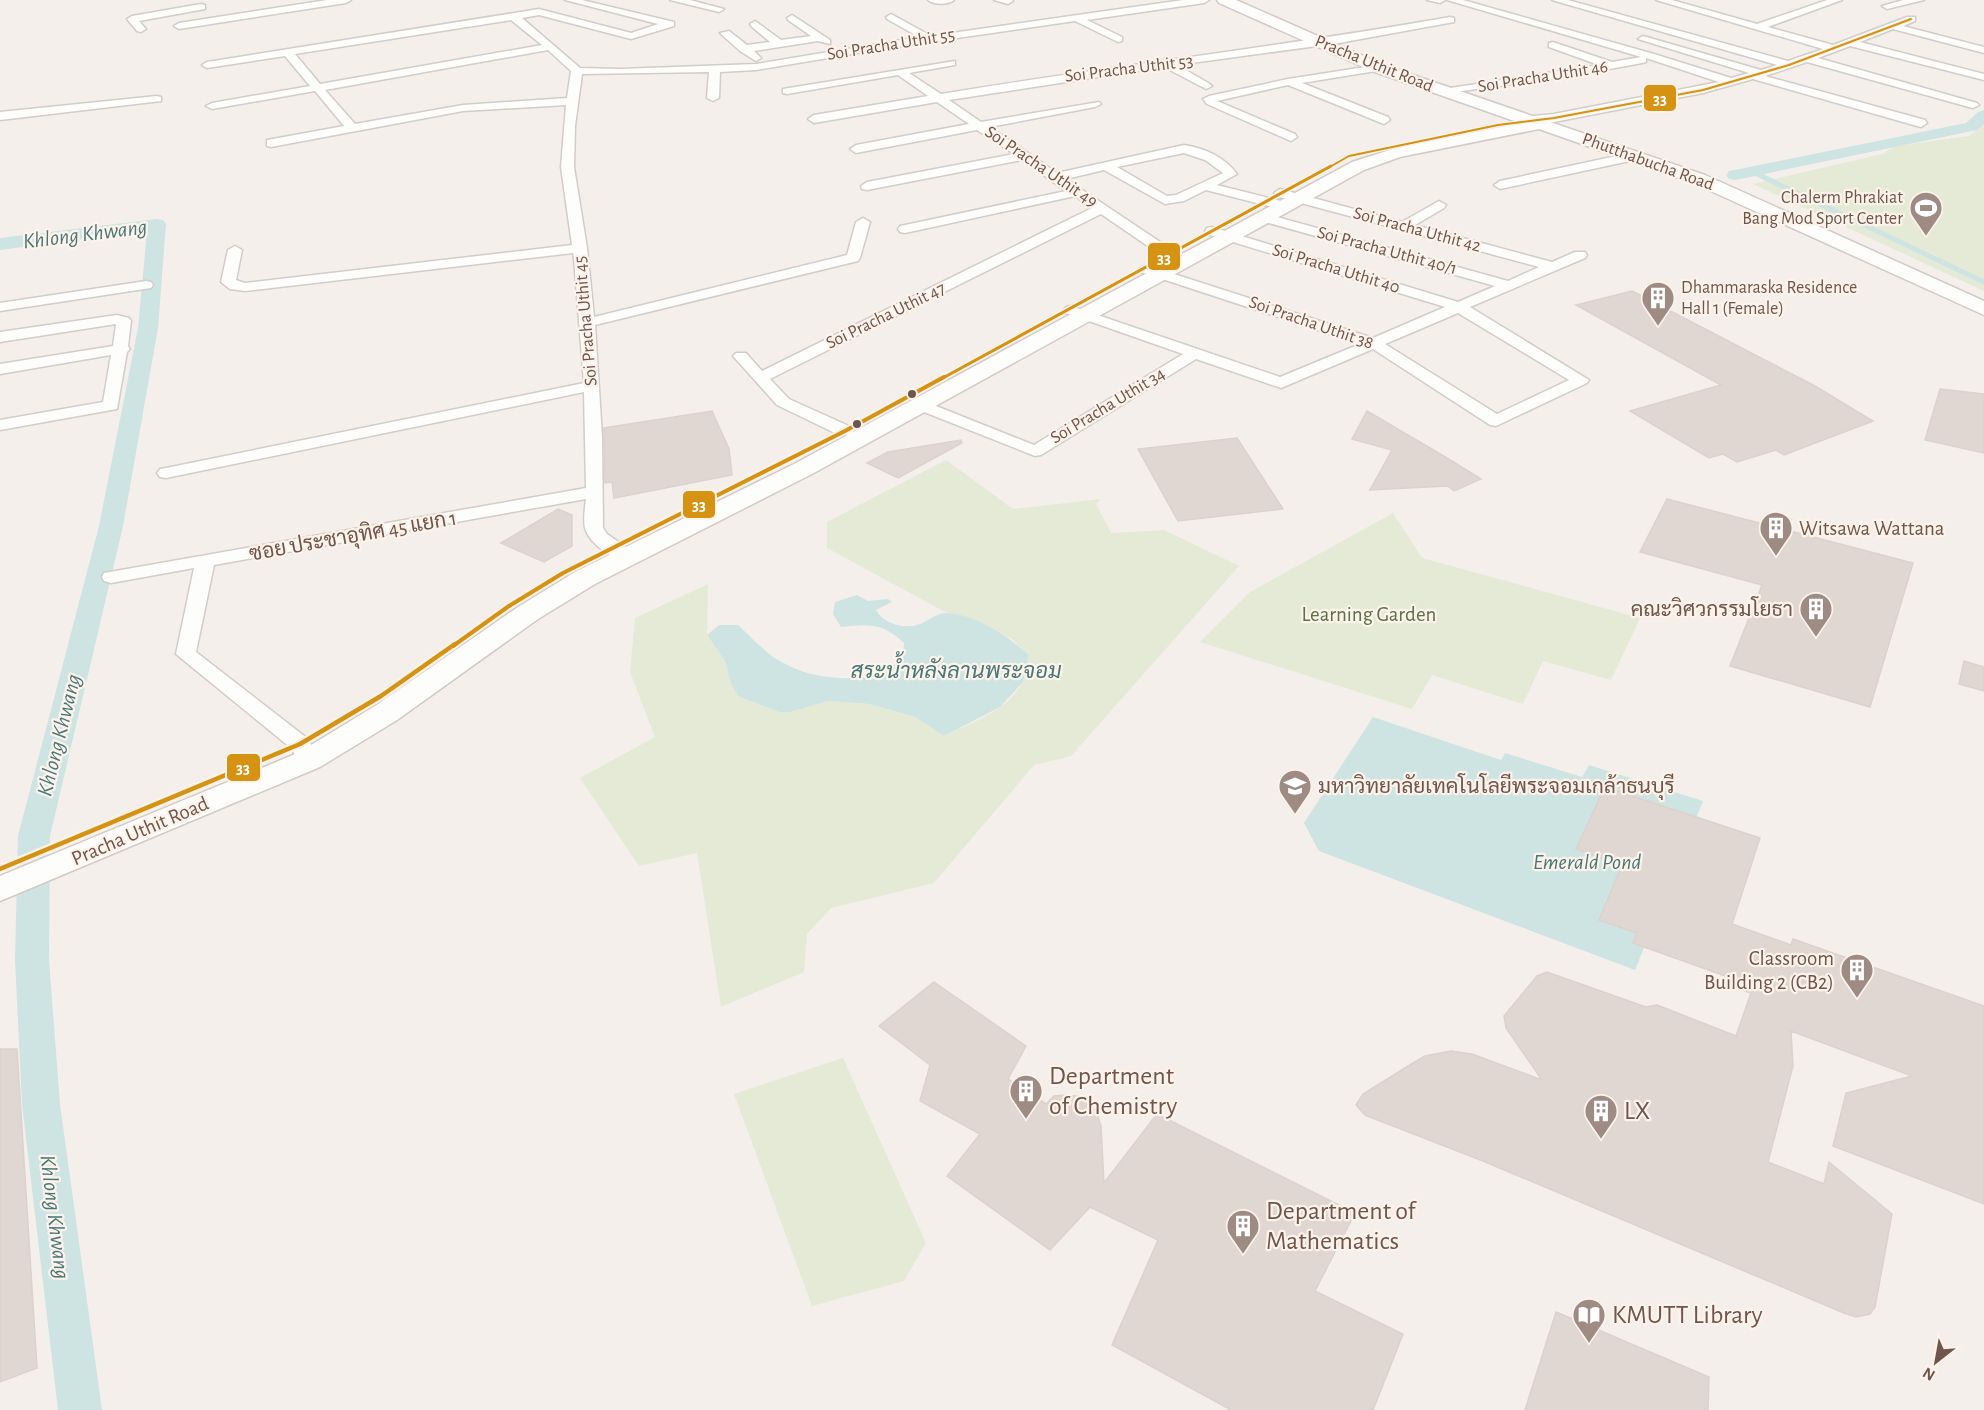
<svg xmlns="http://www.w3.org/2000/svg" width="1984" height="1410" font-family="'Alegreya Sans',Sarabun,sans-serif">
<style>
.green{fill:#e4ead6}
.water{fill:#cde4e3}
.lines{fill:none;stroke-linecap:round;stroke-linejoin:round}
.stream{stroke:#cde4e3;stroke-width:5}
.canal{fill:#cde4e3;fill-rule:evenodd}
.building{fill:#e0d7d2;stroke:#dcd2cd;stroke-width:1.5}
.minor-casing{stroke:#d3ccc8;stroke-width:3}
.secondary-casing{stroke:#d3cac6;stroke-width:3}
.minor{fill:#fdfdfc;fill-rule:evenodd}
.secondary{fill:#fdfdfc;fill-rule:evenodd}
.bus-1-far3-casing{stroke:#fdf3ea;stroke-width:4.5}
.bus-1-far2-casing{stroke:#fdf3ea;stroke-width:6}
.bus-1-far1-casing{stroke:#fdf3ea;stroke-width:8}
.bus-1-casing{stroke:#fdf3ea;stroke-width:9}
.bus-1-far3{stroke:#d59213;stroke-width:2}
.bus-1-far2{stroke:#d59213;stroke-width:3}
.bus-1-far1{stroke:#d59213;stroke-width:4}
.bus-1{stroke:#d59213;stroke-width:4.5}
.bus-dot{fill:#6f554d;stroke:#fdf3ea;stroke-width:2}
.labels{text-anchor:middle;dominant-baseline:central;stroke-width:4.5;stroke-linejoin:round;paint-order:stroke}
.far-street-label{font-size:18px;fill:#6f554d;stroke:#fdf3ea}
.far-poi-label{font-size:18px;fill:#6f554d;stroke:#fdf3ea;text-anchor:end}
.poi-label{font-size:21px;fill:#6f554d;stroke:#fdf3ea;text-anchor:start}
.street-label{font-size:21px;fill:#6f554d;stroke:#fdf3ea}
.park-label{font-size:21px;fill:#5a7347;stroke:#fdf3ea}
.water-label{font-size:22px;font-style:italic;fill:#477779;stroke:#fdf3ea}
.near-poi-label{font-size:26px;fill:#6f554d;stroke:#fdf3ea;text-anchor:start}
.line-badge{stroke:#fdf3ea;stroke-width:2}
.badge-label{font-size:16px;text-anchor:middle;font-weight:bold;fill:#fff}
</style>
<rect width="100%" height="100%" fill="#f4efea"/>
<path class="green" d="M 1984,124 L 1984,291 L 1753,184 L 1882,154 L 1896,146 L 1969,136 Z
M 946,460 L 1013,509 L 1101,499 L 1096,504 L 1111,533 L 1164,530 L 1239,566 L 1071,756 L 1034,765 L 934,883 L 831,908 L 807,934 L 804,972 L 721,1007 L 697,853 L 639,866 L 580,778 L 655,737 L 630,672 L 635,618 L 708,584 L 707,635 L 725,661 L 731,684 L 738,696 L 779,712 L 790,712 L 828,701 L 870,704 L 915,717 L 944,736 C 971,723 1007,711 1022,683 C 1027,675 1027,663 1029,655 L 1012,639 L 983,623 L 945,612 L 827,548 L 827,522 Z
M 1393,513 L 1422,558 L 1640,618 L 1611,680 L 1543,661 L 1523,704 L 1432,675 L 1412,709 L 1200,642 L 1250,592 Z
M 843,1058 L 926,1243 L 904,1281 L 812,1306 L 734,1094 Z"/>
<path class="water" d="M 857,595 L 868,601 L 888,599 L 892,602 L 876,610 C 883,623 902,629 917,625 C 926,623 937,612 947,613 C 977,615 1008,636 1029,655 L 1023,682 L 1000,707 L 944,736 L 915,717 L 870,704 L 828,701 L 790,712 L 779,712 L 738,696 L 731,684 L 725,661 L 707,635 L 719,625 L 738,625 C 749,635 761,648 773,657 C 784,664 803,673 816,675 C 845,681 903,683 904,643 C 883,623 869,624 841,627 L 833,614 L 835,602 Z
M 1373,717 L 1501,760 L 1505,753 L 1582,777 L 1589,765 L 1703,801 L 1635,970 L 1319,851 L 1304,823 Z"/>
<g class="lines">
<path class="stream" d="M 1753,172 L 1984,282"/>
<path class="canal" d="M 1984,110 L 1984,124 L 1977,130 L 1735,180 L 1729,179 L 1726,175 L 1729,171 L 1735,170 L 1966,123 L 1978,112 Z
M 157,219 L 163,220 L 166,224 L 158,328 L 123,526 L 50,836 L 49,960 L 60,1104 L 102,1410 L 58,1410 L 22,1104 L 15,960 L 18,836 L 99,526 L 138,328 L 147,231 L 0,250 L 0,238 Z"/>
</g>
<path class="building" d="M 1632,291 L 1815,386 L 1873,421 L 1784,455 L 1776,450 L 1737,462 L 1723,454 L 1709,458 L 1630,411 L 1721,385 L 1576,305 Z
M 1940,389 L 1984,394 L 1984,453 L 1925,440 Z
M 712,411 L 729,449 L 732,475 L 614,498 L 612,482 L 605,483 L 604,428 Z
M 1367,411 L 1447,458 L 1481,479 L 1454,491 L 1448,486 L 1370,490 L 1392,450 L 1352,439 Z
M 1237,438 L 1283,509 L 1178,521 L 1138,449 Z
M 961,440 L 962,443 L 898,478 L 867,463 L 888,452 Z
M 1667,499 L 1913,563 L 1870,707 L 1730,666 L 1762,585 L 1640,552 Z
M 558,509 L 572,515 L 572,546 L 544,562 L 501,543 Z
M 1964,661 L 1984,667 L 1984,691 L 1959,684 Z
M 1605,787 L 1760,838 L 1732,924 L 1791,945 L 1793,939 L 1984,1006 L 1984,1204 L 1833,1146 L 1846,1093 L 1912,1076 L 1791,1031 L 1793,1066 L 1768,1162 L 1824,1184 L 1829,1162 L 1892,1214 L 1875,1307 L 1870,1314 L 1856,1317 L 1844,1313 L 1483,1161 L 1375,1119 L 1365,1115 L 1356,1105 L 1363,1094 L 1413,1063 L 1425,1056 L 1451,1051 L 1472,1054 L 1542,1080 L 1506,1028 L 1504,1016 L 1537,976 L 1547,972 L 1646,1007 L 1657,1005 L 1736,1036 L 1751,993 L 1726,984 L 1728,977 L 1633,943 L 1637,933 L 1599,920 L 1622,865 L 1576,849 Z
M 934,982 L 1026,1046 L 1008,1079 L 1046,1104 L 1054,1096 L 1067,1095 L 1084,1097 L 1097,1113 L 1101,1126 L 1104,1183 L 1157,1114 L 1355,1213 L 1315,1291 L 1403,1334 L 1373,1410 L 1231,1410 L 1112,1345 L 1158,1240 L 1090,1207 L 1050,1250 L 947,1176 L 980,1134 L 920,1101 L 930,1065 L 879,1026 Z
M 0,1049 L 17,1049 L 37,1368 L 0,1382 Z
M 1556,1312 L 1709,1377 L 1708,1410 L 1525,1410 Z"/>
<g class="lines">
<g class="minor-casing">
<path id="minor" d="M 327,0 L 351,0 L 346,3 L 179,29 L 174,26 L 179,23 Z
M 565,0 L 582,0 L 674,22 L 674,26 L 631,39 L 539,15 L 522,18 L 580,68 L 620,69 L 756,64 L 919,37 L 887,19 L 886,17 L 891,14 L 931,36 L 1183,0 L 1209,0 L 1204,3 L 1087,20 L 1122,37 L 1122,41 L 1118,42 L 1075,21 L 888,48 L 756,70 L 720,72 L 719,98 L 713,101 L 707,98 L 709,72 L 582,74 L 575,126 L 574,167 L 587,248 L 594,317 L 847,255 L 856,222 L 863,218 L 870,222 L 860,258 L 858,261 L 595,325 L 602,437 L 603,528 L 607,534 L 633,552 L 635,556 L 633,560 C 617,564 589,544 585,528 C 583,519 585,508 586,499 L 214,565 L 196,652 L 308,739 L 320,760 L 317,765 L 309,767 L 301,765 L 291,748 L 176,654 L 194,568 L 111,583 L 104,581 L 102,577 L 104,573 L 586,488 L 584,392 L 166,478 L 160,477 L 157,473 L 160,469 L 166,468 L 584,383 L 574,259 L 573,253 L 245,291 L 230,289 L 221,282 L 228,250 L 235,246 L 242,250 L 236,280 L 245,283 L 572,245 L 561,167 L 566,105 L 463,111 L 271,147 L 267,146 L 267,140 L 344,126 L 315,91 L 212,109 L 206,106 L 212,103 L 310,86 L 285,56 L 207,68 L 202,65 L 207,62 L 539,9 L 631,33 L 658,24 ZM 511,20 L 542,45 L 320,84 L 295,54 ZM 548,50 L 571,71 L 567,98 L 463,105 L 355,124 L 325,90 Z
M 670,0 L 690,0 L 724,9 L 719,12 Z
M 928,0 L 954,0 C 948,5 934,5 928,0 Z
M 994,0 L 1012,0 L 1013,1 L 1008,4 Z
M 1427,0 L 1445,0 L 1440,3 Z
M 1447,0 L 1463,0 L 1654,54 L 1731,78 L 1749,73 L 1638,39 L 1643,36 L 1761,70 L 1777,65 L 1552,0 L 1568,0 L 1788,61 L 1823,49 L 1656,0 L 1672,0 L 1757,24 L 1827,0 L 1842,0 L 1768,27 L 1833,45 L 1907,17 L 1915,17 L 1915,21 L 1903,26 L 1984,47 L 1984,53 L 1893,29 L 1860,42 L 1984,74 L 1984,80 L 1850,46 L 1818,58 L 1977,103 L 1979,105 L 1973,108 L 1969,107 L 1807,62 L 1765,76 L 1925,120 L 1927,123 L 1921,127 L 1917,126 L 1753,79 L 1703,93 L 1554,122 L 1527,124 L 1521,120 L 1523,117 L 1554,114 L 1719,82 L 1646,58 L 1646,62 L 1642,63 L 1572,76 L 1440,94 L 1440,90 L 1444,89 L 1599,65 L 1549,47 L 1549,43 L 1553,42 L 1612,62 L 1641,57 Z
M 1903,0 L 1924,0 L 1887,9 L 1882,6 Z
M 201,4 L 205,5 L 205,9 L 139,21 L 146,29 L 141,32 L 137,31 L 127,19 L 132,16 Z
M 792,15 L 830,40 L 830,44 L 818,41 L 754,51 L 761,58 L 756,61 L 740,51 L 720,33 L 729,31 L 747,45 L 770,42 L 751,26 L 750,24 L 755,21 L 781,40 L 811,36 L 788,20 L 787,18 Z
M 1450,17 L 1454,18 L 1454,22 L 1339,43 L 1177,65 L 1210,84 L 1212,86 L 1206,89 L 1164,67 L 949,100 L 981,122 L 1099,102 L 1101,104 L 1095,107 L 990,127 L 1057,173 L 1184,145 C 1204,148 1225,157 1237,174 L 1217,185 L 1289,203 L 1291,206 L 1284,210 L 1206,190 L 1184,201 L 1165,204 L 1104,170 L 1066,179 L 1187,260 L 1189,263 L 1187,266 L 1177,266 L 1101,214 L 770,379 L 789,399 L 851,427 L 853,431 L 851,435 L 839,435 L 777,405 L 733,356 L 736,353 L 746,353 L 762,371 L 1092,208 L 1075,196 L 905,233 L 900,232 L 898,229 L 900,226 L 905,225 L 1066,191 L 1022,160 L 867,190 L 862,189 L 861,186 L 867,182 L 1014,154 L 977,130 L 856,153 L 850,149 L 856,145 L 969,124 L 937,102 L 814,123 L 808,119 L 814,115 L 928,96 L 898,75 L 787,94 L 783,93 L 783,89 L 955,61 L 955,65 L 909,73 L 941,94 C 1110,66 1281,47 1450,17 ZM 1184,153 L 1205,160 L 1223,173 L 1176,195 L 1167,196 L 1117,167 Z
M 1378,65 L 1383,68 L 1382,70 L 1302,83 L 1388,117 L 1390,120 L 1384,124 L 1288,85 L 1217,101 L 1295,134 L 1297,137 L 1291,141 L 1207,104 L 1203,99 L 1209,96 L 1288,79 Z
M 157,96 L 161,97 L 161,101 L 0,120 L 0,112 Z
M 1635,152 L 1641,156 L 1639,159 L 1500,189 L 1494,185 L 1500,181 Z
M 1280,189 L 1402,222 L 1439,201 L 1446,205 L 1444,208 L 1415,225 L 1552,262 L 1575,252 L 1585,252 L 1587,255 L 1585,258 L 1470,307 L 1589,380 L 1587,383 L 1496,426 L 1490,425 L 1373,349 L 1281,388 L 1196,359 L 1041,455 L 1035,456 L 914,408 L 912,405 L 920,400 L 926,402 L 1034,445 L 1183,354 L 1066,313 L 1064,310 L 1066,307 L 1071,306 L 1280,377 L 1360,344 L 1141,272 L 1139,269 L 1146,265 L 1373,338 L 1445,307 L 1207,234 L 1205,231 L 1207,228 L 1212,227 L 1458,302 L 1495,286 L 1258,220 L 1256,217 L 1263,213 L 1508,281 L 1539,267 L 1275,196 L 1274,193 ZM 1458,313 L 1569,380 L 1497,414 L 1385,344 Z
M 146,281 L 151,282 L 153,285 L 151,288 L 0,311 L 0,303 Z
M 117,315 L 129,318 L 131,321 L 128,346 L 130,349 L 127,352 L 117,409 L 0,430 L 0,420 L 103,402 L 111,355 L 0,374 L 0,364 L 113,346 L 116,324 L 0,342 L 0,332 Z"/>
</g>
<g class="secondary-casing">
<path id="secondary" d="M 1217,0 L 1236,0 L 1384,65 L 1705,175 L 1984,301 L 1984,315 L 1693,183 L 1539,129 L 1400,157 L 1364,170 L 812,474 L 595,584 L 538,619 L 397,720 L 320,767 L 0,901 L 0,876 L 298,753 L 375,706 L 518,607 L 575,572 L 794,464 L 1352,162 L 1396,148 L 1520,123 L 1372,71 L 1219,3 Z"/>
</g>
<use href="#minor" class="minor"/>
<use href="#secondary" class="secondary"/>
<g class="bus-1-far3-casing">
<path id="bus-1-far3" d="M 1328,168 L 1349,156 L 1498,125 L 1554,118 L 1703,90 L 1789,65 L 1911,19"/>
</g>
<g class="bus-1-far2-casing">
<path id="bus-1-far2" d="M 941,379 L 1331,166"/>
</g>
<g class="bus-1-far1-casing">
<path id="bus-1-far1" d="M 453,646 L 509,606 L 563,573 L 845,431 L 944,377"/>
</g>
<g class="bus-1-casing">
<path id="bus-1" d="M 0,869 L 300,744 L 381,696 L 455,644"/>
</g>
<use href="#bus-1-far3" class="bus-1-far3"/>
<use href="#bus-1-far2" class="bus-1-far2"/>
<use href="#bus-1-far1" class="bus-1-far1"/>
<use href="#bus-1" class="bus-1"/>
</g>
<defs>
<g id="stadium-pin" transform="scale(1.725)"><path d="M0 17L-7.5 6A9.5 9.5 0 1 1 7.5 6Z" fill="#9e8b84" stroke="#fdf3ea"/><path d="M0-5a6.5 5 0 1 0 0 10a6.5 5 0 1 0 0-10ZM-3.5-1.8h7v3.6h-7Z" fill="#fff"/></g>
<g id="building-pin" transform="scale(1.725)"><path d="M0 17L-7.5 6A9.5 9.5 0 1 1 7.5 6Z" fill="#9e8b84" stroke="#fdf3ea"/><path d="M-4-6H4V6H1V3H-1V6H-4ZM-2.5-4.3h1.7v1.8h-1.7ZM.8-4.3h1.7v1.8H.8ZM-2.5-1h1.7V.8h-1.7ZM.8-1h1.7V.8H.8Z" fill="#fff"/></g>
<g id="university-pin" transform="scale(1.725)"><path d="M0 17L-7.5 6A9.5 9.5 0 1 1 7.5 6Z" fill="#9e8b84" stroke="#fdf3ea"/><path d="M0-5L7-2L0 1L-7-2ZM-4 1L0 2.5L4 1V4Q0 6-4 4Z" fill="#fff"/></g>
<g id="library-pin" transform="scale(1.725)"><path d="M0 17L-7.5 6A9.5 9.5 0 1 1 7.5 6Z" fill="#9e8b84" stroke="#fdf3ea"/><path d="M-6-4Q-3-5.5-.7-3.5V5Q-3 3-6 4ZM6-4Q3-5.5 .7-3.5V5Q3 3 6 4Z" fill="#fff"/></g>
</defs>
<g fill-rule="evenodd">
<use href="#stadium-pin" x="1926" y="208"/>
<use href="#building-pin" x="1658" y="298"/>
<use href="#building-pin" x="1776" y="528"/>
<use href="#building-pin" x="1816" y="609"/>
<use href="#university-pin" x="1295" y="786"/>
<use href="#building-pin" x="1857" y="970"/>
<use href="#building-pin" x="1026" y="1091"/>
<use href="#building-pin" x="1601" y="1111"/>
<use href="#building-pin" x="1243" y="1226"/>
<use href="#library-pin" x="1589" y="1315"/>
</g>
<g class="bus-dot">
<circle cx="912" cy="394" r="5"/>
<circle cx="857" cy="424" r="5"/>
</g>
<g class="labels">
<g class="far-street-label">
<text transform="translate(891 45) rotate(-9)">Soi Pracha Uthit 55</text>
<text transform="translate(1374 64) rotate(22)">Pracha Uthit Road</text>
<text transform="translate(1129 69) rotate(-7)">Soi Pracha Uthit 53</text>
<text transform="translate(1543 77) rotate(-9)">Soi Pracha Uthit 46</text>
<text transform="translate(1648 162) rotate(20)">Phutthabucha Road</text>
<text transform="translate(1041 167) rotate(34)">Soi Pracha Uthit 49</text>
<text transform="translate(1417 230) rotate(15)">Soi Pracha Uthit 42</text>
<text transform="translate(1387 251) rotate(15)">Soi Pracha Uthit 40/1</text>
<text transform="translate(1336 269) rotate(17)">Soi Pracha Uthit 40</text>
<text transform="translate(886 316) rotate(-26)">Soi Pracha Uthit 47</text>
<text transform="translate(586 321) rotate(-95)">Soi Pracha Uthit 45</text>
<text transform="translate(1311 323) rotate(19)">Soi Pracha Uthit 38</text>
<text transform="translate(1108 406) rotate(-31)">Soi Pracha Uthit 34</text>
</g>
<g class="far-poi-label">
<text x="1903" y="198">Chalerm Phrakiat<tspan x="1903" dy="21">Bang Mod Sport Center</tspan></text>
<text x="1681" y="288" text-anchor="start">Dhammaraska Residence<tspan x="1681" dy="21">Hall 1 (Female)</tspan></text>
</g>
<g class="poi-label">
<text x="1799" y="528">Witsawa Wattana</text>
<text x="1793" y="609" text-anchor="end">คณะวิศวกรรมโยธา</text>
<text x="1318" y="786">มหาวิทยาลัยเทคโนโลยีพระจอมเกล้าธนบุรี</text>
<text x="1834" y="958" text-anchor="end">Classroom<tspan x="1834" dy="24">Building 2 (CB2)</tspan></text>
</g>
<g class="street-label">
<text transform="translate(353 536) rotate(-10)">ซอย ประชาอุทิศ 45 แยก 1</text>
<text transform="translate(140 831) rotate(-23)">Pracha Uthit Road</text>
</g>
<g class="park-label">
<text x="1369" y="614">Learning Garden</text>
</g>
<g class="water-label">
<text transform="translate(85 234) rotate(-7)">Khlong Khwang</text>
<text x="956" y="671">สระน้ำหลังลานพระจอม</text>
<text transform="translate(59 735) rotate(-76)">Khlong Khwang</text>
<text x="1587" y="862">Emerald Pond</text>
<text transform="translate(55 1217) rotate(83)">Khlong Khwang</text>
</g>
<g class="near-poi-label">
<text x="1049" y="1076">Department<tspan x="1049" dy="30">of Chemistry</tspan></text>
<text x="1624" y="1111">LX</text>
<text x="1266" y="1211">Department of<tspan x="1266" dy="30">Mathematics</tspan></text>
<text x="1612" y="1315">KMUTT Library</text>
</g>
</g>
<g class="line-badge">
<rect x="1643" y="84" width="34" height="28" rx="6" fill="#d59213"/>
<rect x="1147" y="242" width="34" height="29" rx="6" fill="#d59213"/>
<rect x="682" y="490" width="34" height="29" rx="6" fill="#d59213"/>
<rect x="226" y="753" width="35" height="29" rx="6" fill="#d59213"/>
</g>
<g class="badge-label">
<text x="1660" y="104">33</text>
<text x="1164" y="263">33</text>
<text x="699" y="510">33</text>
<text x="243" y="773">33</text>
</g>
<g transform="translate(1936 1362) rotate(211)" stroke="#fdf3ea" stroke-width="4.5" paint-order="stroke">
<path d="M0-4.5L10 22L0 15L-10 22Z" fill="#6f554d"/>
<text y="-9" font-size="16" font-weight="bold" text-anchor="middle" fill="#6f554d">N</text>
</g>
</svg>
